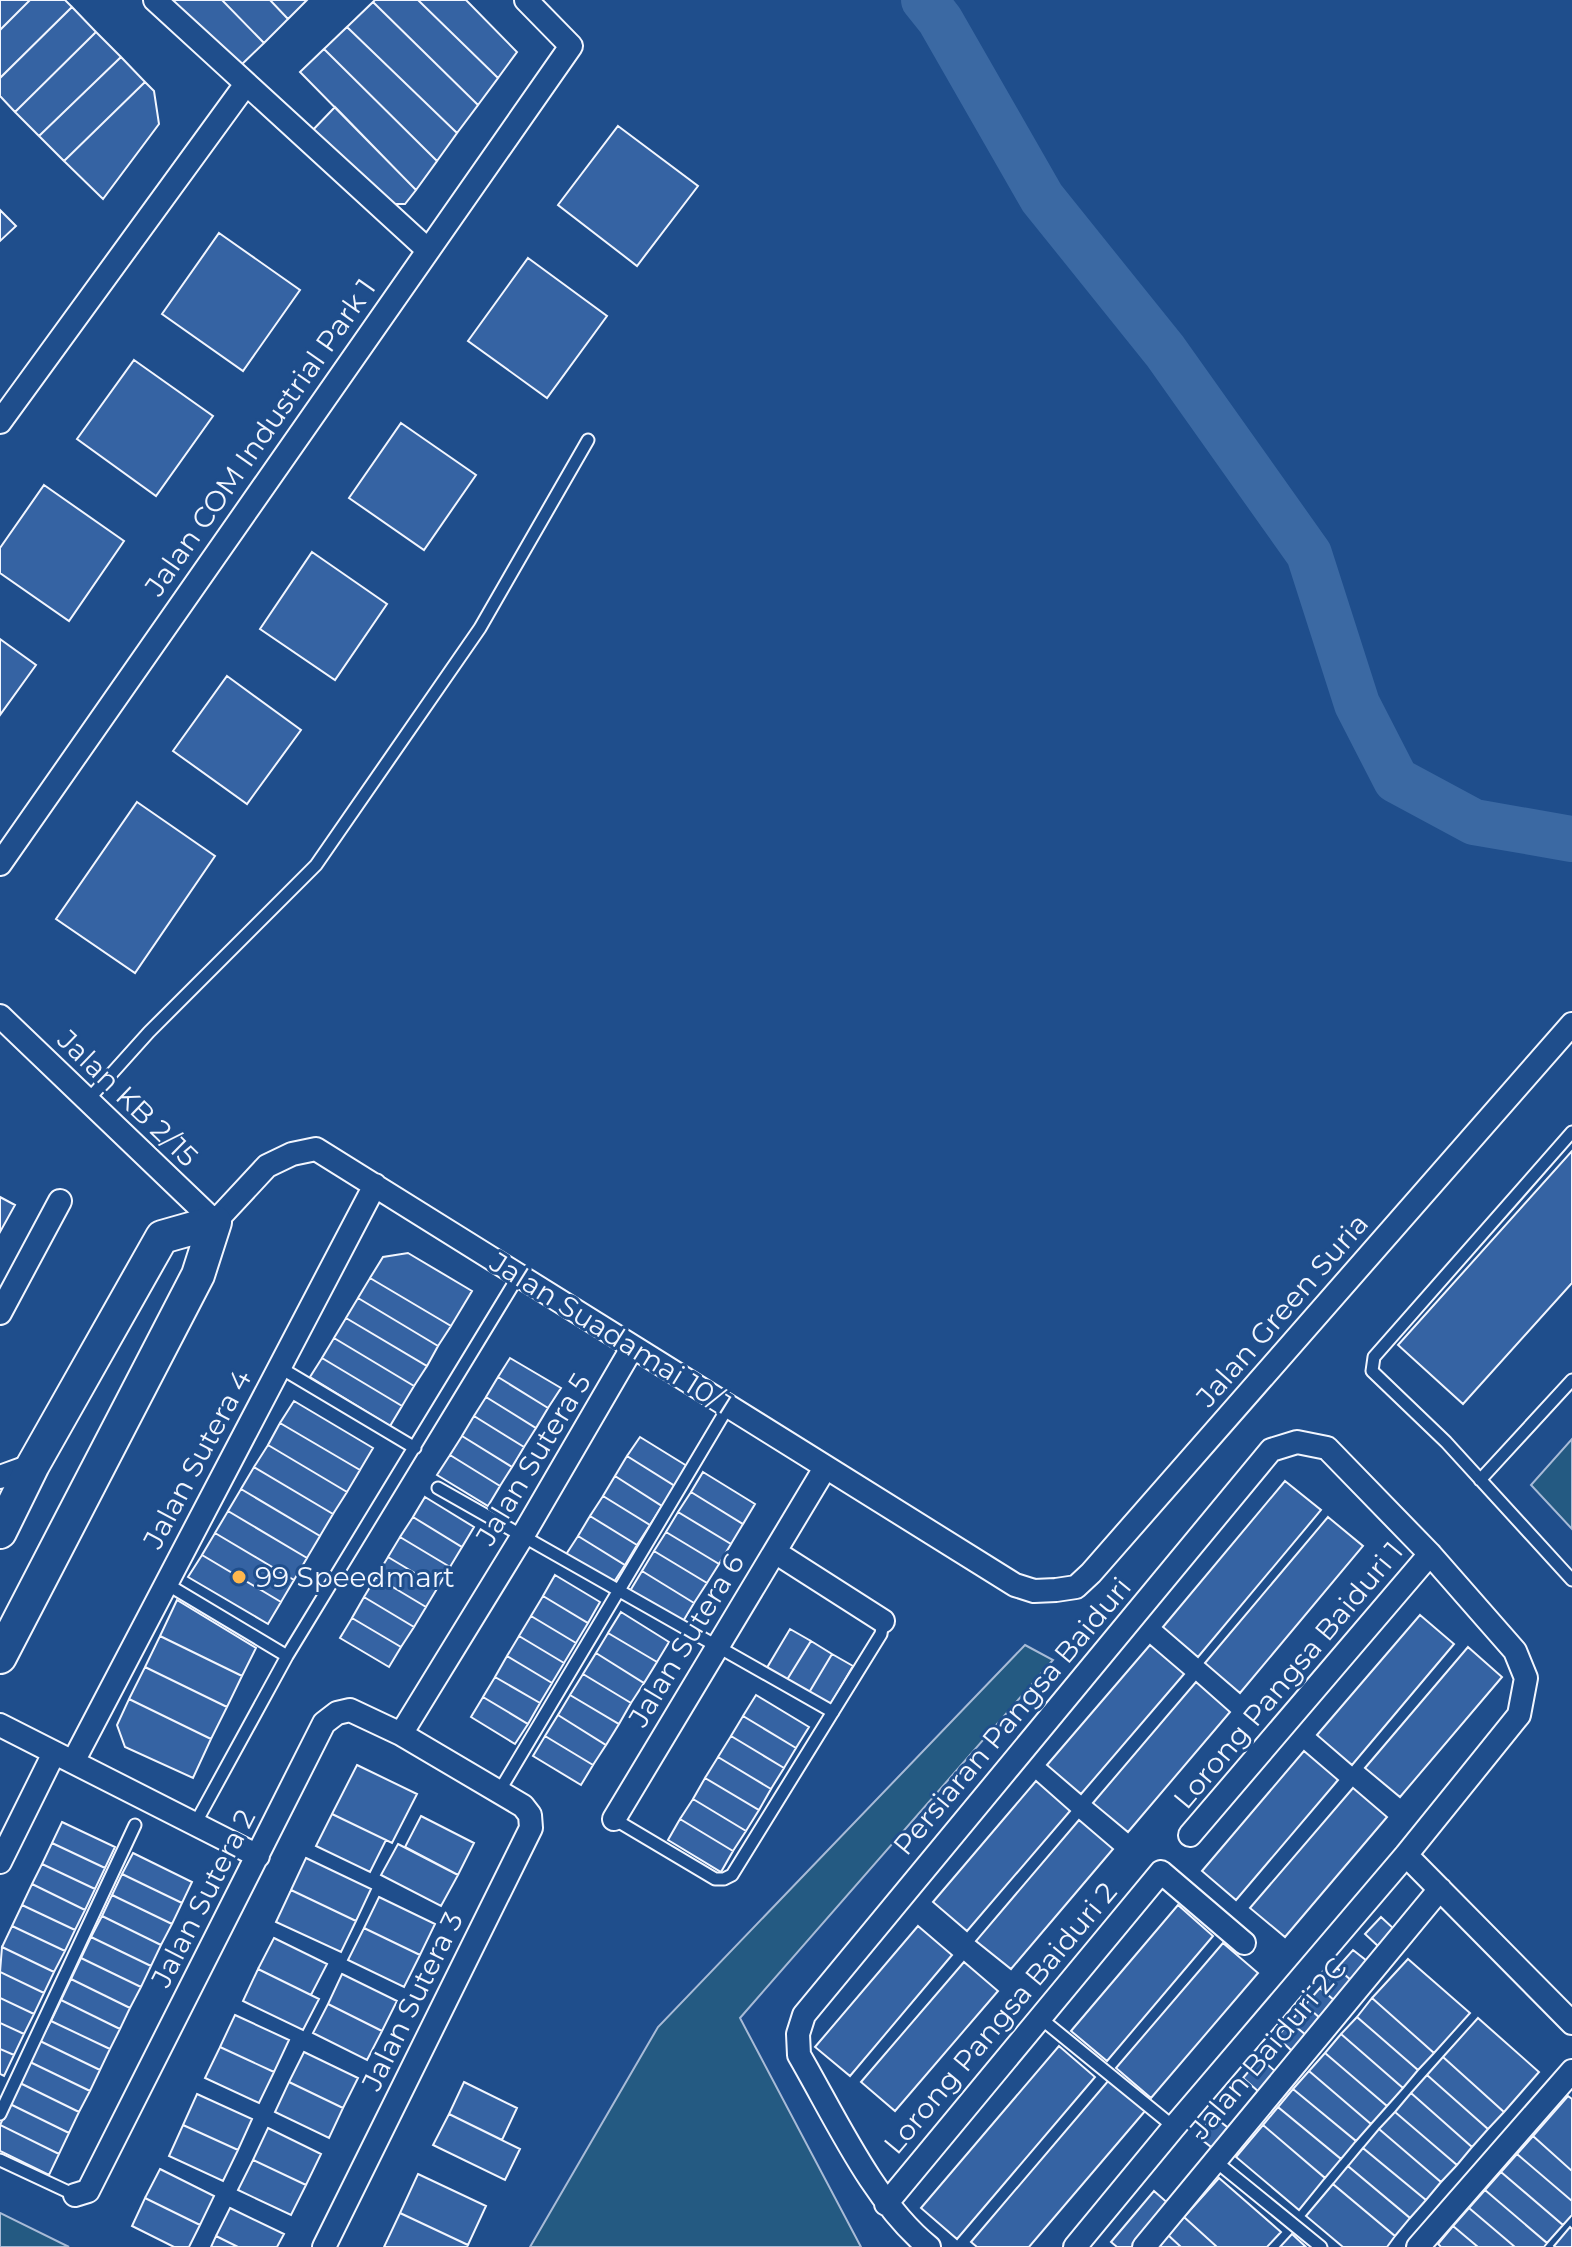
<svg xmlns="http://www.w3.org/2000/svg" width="1572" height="2247" font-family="Montserrat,sans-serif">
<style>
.green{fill:#245a82;stroke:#a8bbd7;stroke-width:2}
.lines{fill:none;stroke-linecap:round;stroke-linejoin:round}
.river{stroke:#3b69a3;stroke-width:46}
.building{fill:#3563a3;stroke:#f2f6ff;stroke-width:2}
.lane-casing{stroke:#f2f6ff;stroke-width:15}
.street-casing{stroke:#f2f6ff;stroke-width:26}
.secondary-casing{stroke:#f2f6ff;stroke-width:36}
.lane{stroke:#1f4e8c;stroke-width:11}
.street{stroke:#1f4e8c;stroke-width:22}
.secondary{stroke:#1f4e8c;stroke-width:32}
.poi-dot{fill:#ffb74d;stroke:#1f4e8c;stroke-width:3}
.labels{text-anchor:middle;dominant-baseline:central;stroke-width:6;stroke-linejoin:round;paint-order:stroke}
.street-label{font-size:28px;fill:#f2f6ff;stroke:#1f4e8c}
.poi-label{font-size:28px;fill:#f2f6ff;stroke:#1f4e8c;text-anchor:start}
</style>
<rect width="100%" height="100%" fill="#1f4e8c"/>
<path class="green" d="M 1572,1439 L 1572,1529 L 1531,1485 Z
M 1025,1645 L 1053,1660 L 740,2018 L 861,2247 L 530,2247 L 658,2027 Z
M 0,2213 L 69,2247 L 0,2247 Z"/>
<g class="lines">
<path class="river" d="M 924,0 L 940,20 L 1042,198 L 1165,351 L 1309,554 L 1357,704 L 1396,780 L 1474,822 L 1572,839"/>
</g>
<path class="building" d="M 0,0 L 30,0 L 0,30 Z
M 30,0 L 65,0 L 72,7 L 0,78 L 0,30 Z
M 171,0 L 222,0 L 264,43 L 238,68 Z
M 222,0 L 270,0 L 288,19 L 264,43 Z
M 270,0 L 307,0 L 288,19 Z
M 375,0 L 418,0 L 498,78 L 478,105 L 373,2 Z
M 418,0 L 466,0 L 517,52 L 498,78 Z
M 373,2 L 478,105 L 457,133 L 347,27 Z
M 72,7 L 96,32 L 15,112 L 0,96 L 0,78 Z
M 347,27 L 457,133 L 437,161 L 324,49 Z
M 96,32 L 121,57 L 39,136 L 15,112 Z
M 324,49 L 437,161 L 416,190 L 300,72 Z
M 121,57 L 145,82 L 64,161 L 39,136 Z
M 145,82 L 154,91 L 159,124 L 103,199 L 64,161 Z
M 335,107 L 416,190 L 405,204 L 382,204 L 309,134 Z
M 618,126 L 698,186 L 637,266 L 558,205 Z
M 0,210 L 16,226 L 0,241 Z
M 219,233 L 300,290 L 243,371 L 162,314 Z
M 528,258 L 607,316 L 547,398 L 468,341 Z
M 134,360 L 213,416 L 156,496 L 77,439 Z
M 401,423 L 476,475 L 424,550 L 349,498 Z
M 44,485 L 124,541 L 69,621 L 0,573 L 0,548 Z
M 312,552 L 387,604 L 335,680 L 260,629 Z
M 0,639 L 36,665 L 0,715 Z
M 227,676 L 301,730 L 247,804 L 173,751 Z
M 137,802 L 215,856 L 135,973 L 56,919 Z
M 1572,1151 L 1572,1283 L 1463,1404 L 1398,1345 Z
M 0,1197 L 15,1205 L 0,1232 Z
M 408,1253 L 472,1291 L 451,1326 L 370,1278 L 383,1257 Z
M 370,1278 L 451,1326 L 438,1346 L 358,1298 Z
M 358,1298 L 438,1346 L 427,1366 L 346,1318 Z
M 346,1318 L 427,1366 L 414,1386 L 334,1338 Z
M 334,1338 L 414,1386 L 402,1406 L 322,1358 Z
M 322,1358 L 402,1406 L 390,1426 L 310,1377 Z
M 510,1358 L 561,1388 L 548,1408 L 498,1377 Z
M 498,1377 L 548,1408 L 536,1428 L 486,1397 Z
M 486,1397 L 536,1428 L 524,1447 L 474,1416 Z
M 294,1401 L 373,1448 L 360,1470 L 280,1423 Z
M 474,1416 L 524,1447 L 512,1467 L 462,1436 Z
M 280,1423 L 360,1470 L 347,1492 L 268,1445 Z
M 462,1436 L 512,1467 L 500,1486 L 450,1455 Z
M 640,1437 L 687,1466 L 675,1486 L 627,1456 Z
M 268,1445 L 347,1492 L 333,1514 L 254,1467 Z
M 450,1455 L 500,1486 L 488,1506 L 437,1475 Z
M 627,1456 L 675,1486 L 662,1506 L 615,1476 Z
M 254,1467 L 333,1514 L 320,1536 L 241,1489 Z
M 703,1472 L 755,1504 L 743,1524 L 691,1492 Z
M 615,1476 L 662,1506 L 650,1525 L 603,1496 Z
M 1285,1481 L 1321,1510 L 1198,1657 L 1163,1627 Z
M 241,1489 L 320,1536 L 307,1558 L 228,1511 Z
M 691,1492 L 743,1524 L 731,1544 L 678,1512 Z
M 603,1496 L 650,1525 L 637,1545 L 590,1516 Z
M 425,1497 L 474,1527 L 462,1547 L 413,1517 Z
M 228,1511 L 307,1558 L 294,1580 L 215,1533 Z
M 678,1512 L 731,1544 L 719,1564 L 666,1532 Z
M 590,1516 L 637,1545 L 625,1565 L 578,1536 Z
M 413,1517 L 462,1547 L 450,1567 L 400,1537 Z
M 1328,1517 L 1363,1546 L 1240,1693 L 1205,1663 Z
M 666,1532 L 719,1564 L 707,1583 L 654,1551 Z
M 215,1533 L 294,1580 L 281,1602 L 202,1555 Z
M 578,1536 L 625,1565 L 612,1585 L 565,1556 Z
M 400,1537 L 450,1567 L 438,1587 L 388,1557 Z
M 654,1551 L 707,1583 L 694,1603 L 642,1571 Z
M 202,1555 L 281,1602 L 268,1624 L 188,1577 Z
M 388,1557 L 438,1587 L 426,1607 L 376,1577 Z
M 642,1571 L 694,1603 L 682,1623 L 630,1591 Z
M 555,1575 L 600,1602 L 588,1623 L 543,1596 Z
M 376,1577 L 426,1607 L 414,1627 L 364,1597 Z
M 543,1596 L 588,1623 L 576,1643 L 531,1616 Z
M 364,1597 L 414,1627 L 401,1647 L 352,1618 Z
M 177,1600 L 256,1648 L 242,1676 L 160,1636 Z
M 621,1612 L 669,1642 L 657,1662 L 608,1633 Z
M 1420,1615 L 1454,1644 L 1352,1765 L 1317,1735 Z
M 531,1616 L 576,1643 L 564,1663 L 519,1636 Z
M 352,1618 L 401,1647 L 389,1667 L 340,1638 Z
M 790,1629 L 811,1641 L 785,1683 L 765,1671 Z
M 608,1633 L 657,1662 L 644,1683 L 596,1653 Z
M 160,1636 L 242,1676 L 227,1707 L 145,1667 Z
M 519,1636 L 564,1663 L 552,1683 L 507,1656 Z
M 811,1641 L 832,1654 L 807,1696 L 785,1683 Z
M 1150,1645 L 1184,1674 L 1081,1794 L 1047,1765 Z
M 1468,1647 L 1502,1677 L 1400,1797 L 1365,1768 Z
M 596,1653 L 644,1683 L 631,1703 L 583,1674 Z
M 832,1654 L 853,1666 L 828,1709 L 807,1696 Z
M 507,1656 L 552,1683 L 540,1703 L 495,1677 Z
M 145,1667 L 227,1707 L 211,1739 L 129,1699 Z
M 583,1674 L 631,1703 L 619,1724 L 570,1695 Z
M 495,1677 L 540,1703 L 528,1724 L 483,1697 Z
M 1196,1682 L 1230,1712 L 1128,1832 L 1093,1803 Z
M 570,1695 L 619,1724 L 606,1745 L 558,1715 Z
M 756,1695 L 809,1727 L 796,1748 L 743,1716 Z
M 483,1697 L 528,1724 L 515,1744 L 471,1717 Z
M 129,1699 L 211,1739 L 193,1778 L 125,1747 L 117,1725 Z
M 558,1715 L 606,1745 L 593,1765 L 545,1736 Z
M 743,1716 L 796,1748 L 784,1768 L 731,1736 Z
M 545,1736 L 593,1765 L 581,1785 L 533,1756 Z
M 731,1736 L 784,1768 L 771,1789 L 718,1757 Z
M 1304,1751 L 1338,1780 L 1236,1900 L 1202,1871 Z
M 718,1757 L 771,1789 L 759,1810 L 705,1778 Z
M 357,1765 L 417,1794 L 392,1843 L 332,1814 Z
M 705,1778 L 759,1810 L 746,1831 L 693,1799 Z
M 1036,1781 L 1070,1811 L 967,1931 L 933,1902 Z
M 1353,1788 L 1387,1817 L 1285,1937 L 1250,1908 Z
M 693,1799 L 746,1831 L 733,1851 L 680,1819 Z
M 332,1814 L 386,1840 L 370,1872 L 316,1846 Z
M 421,1816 L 474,1843 L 458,1875 L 405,1847 Z
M 680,1819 L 733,1851 L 721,1872 L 668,1840 Z
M 1079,1820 L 1113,1849 L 1011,1969 L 976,1941 Z
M 62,1822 L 115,1847 L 105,1868 L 52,1843 Z
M 52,1843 L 105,1868 L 95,1889 L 42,1864 Z
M 398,1844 L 458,1875 L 441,1906 L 381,1875 Z
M 133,1853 L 192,1882 L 182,1903 L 122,1874 Z
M 306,1858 L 371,1889 L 356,1921 L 291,1890 Z
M 42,1864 L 95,1889 L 85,1910 L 32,1884 Z
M 122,1874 L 182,1903 L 172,1924 L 112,1895 Z
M 32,1884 L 85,1910 L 75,1930 L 22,1905 Z
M 291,1890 L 356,1921 L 341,1952 L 276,1922 Z
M 112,1895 L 172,1924 L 161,1945 L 102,1916 Z
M 379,1897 L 435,1924 L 420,1955 L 364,1928 Z
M 22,1905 L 75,1930 L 65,1951 L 12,1926 Z
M 1178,1905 L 1213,1936 L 1107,2061 L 1071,2031 Z
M 102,1916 L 161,1945 L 151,1966 L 91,1937 Z
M 1381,1917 L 1394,1929 L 1378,1946 L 1365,1934 Z
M 12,1926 L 65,1951 L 54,1972 L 2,1947 Z
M 918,1926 L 952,1955 L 850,2076 L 815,2047 Z
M 364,1928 L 420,1955 L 404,1987 L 348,1960 Z
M 91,1937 L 151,1966 L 141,1987 L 81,1958 Z
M 274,1938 L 327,1964 L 311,1995 L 258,1969 Z
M 1223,1943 L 1258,1973 L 1151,2098 L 1116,2068 Z
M 2,1947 L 54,1972 L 44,1993 L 0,1972 Z
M 1353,1950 L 1367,1961 L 1352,1981 L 1337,1968 Z
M 81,1958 L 141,1987 L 130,2008 L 71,1979 Z
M 1408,1959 L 1470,2013 L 1434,2053 L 1372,1998 Z
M 964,1962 L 998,1991 L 895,2111 L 861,2082 Z
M 1337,1968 L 1352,1981 L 1335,2001 L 1320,1988 Z
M 258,1969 L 319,1999 L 303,2030 L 243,2001 Z
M 0,1972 L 44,1993 L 34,2014 L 0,1998 Z
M 342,1974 L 397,2001 L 382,2031 L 328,2004 Z
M 71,1979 L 130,2008 L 120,2029 L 61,2000 Z
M 1320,1988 L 1335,2001 L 1320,2018 L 1305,2005 Z
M 0,1998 L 34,2014 L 24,2034 L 0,2023 Z
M 1372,1998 L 1434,2053 L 1418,2070 L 1357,2017 Z
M 61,2000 L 120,2029 L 110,2049 L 51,2021 Z
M 328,2004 L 382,2031 L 367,2060 L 313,2033 Z
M 1305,2005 L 1320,2018 L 1306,2035 L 1290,2022 Z
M 235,2015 L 289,2040 L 274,2072 L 220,2047 Z
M 1357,2017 L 1418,2070 L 1403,2088 L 1341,2034 Z
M 1478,2018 L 1539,2072 L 1504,2112 L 1443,2057 Z
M 51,2021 L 110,2049 L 100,2070 L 40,2041 Z
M 1290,2022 L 1306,2035 L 1292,2051 L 1277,2037 Z
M 0,2023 L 24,2034 L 14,2055 L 0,2049 Z
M 1341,2034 L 1403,2088 L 1387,2106 L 1325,2053 Z
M 40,2041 L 100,2070 L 90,2091 L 30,2062 Z
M 1059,2046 L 1095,2077 L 957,2239 L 921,2208 Z
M 220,2047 L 274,2072 L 259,2103 L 205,2078 Z
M 0,2049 L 14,2055 L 4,2076 L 0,2074 Z
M 304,2052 L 358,2078 L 343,2108 L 289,2082 Z
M 1325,2053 L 1387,2106 L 1371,2124 L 1309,2071 Z
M 1443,2057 L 1504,2112 L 1488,2129 L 1427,2075 Z
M 1260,2058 L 1276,2072 L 1259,2092 L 1243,2078 Z
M 30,2062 L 90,2091 L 79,2112 L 20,2083 Z
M 1309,2071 L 1371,2124 L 1356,2141 L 1293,2089 Z
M 1427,2075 L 1488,2129 L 1472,2147 L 1411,2093 Z
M 1109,2080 L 1145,2111 L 1029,2247 L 977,2247 L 971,2242 Z
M 289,2082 L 343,2108 L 329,2138 L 275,2112 Z
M 464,2082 L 517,2108 L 502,2140 L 449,2114 Z
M 20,2083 L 79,2112 L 69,2133 L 10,2104 Z
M 1293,2089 L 1356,2141 L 1341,2159 L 1278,2107 Z
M 1411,2093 L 1472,2147 L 1457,2165 L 1395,2112 Z
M 197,2094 L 252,2119 L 238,2150 L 183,2125 Z
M 1568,2096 L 1572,2099 L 1572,2171 L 1533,2136 Z
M 10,2104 L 69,2133 L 59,2154 L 0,2125 Z
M 1278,2107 L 1341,2159 L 1325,2178 L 1263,2125 Z
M 1395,2112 L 1457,2165 L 1441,2182 L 1379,2129 Z
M 449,2114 L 520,2149 L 505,2180 L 433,2145 Z
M 1213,2116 L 1231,2130 L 1215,2150 L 1197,2136 Z
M 0,2125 L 59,2154 L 49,2175 L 0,2151 Z
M 183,2125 L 238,2150 L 223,2181 L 169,2156 Z
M 1263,2125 L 1325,2178 L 1299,2210 L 1236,2157 Z
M 268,2128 L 321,2154 L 306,2185 L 253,2160 Z
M 1379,2129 L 1441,2182 L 1426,2200 L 1363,2148 Z
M 1533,2136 L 1572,2171 L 1572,2201 L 1517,2154 Z
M 1363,2148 L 1426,2200 L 1410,2218 L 1348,2166 Z
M 1517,2154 L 1572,2201 L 1572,2215 L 1563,2225 L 1501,2172 Z
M 253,2160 L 306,2185 L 291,2215 L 238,2190 Z
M 1348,2166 L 1410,2218 L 1395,2236 L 1333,2184 Z
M 160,2169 L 214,2196 L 200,2225 L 145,2198 Z
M 1501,2172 L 1563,2225 L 1547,2243 L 1485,2190 Z
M 418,2174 L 486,2206 L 468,2245 L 400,2213 Z
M 1219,2178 L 1281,2232 L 1267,2247 L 1217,2247 L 1184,2217 Z
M 1333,2184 L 1395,2236 L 1387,2247 L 1343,2247 L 1306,2216 Z
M 1485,2190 L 1547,2243 L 1544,2247 L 1515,2247 L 1469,2208 Z
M 1154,2191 L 1170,2205 L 1134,2247 L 1117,2247 L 1111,2242 Z
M 145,2198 L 200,2225 L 189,2247 L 174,2247 L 132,2226 Z
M 230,2208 L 284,2234 L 277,2247 L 238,2247 L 216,2236 Z
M 1469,2208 L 1515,2247 L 1478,2247 L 1453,2226 Z
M 400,2213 L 468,2245 L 467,2247 L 384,2247 Z
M 1184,2217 L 1217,2247 L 1181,2247 L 1168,2235 Z
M 1453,2226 L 1478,2247 L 1441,2247 L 1438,2244 Z
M 1570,2227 L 1572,2229 L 1572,2247 L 1555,2247 L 1554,2246 Z
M 1292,2234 L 1306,2247 L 1280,2247 Z
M 1168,2235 L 1181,2247 L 1158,2247 Z
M 216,2236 L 238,2247 L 211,2247 Z"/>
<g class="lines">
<g class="lane-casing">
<path id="lane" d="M 87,1101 L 149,1032 L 316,865 L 480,628 L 588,440
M 1572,1132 L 1374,1357 L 1372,1371 L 1446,1442 L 1572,1580
M 279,1367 L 415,1448
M 1480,1480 L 1572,1380
M 438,1488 L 833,1712
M 165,1583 L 287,1656
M 500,1790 L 728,1407
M 614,1819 L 715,1879 L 724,1879 L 732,1875 L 881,1634 L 883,1621
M 195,1824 L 287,1656 L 519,1275
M 1039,2017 L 1174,2127
M 0,2114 L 135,1825
M 0,2160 L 75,2195
M 1214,2160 L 1321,2247"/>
</g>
<g class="street-casing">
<path id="street" d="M 155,0 L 428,250
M 0,422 L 246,84
M 0,864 L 571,46 L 526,0
M 0,1016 L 215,1222 L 267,1166 L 292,1154 L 316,1149 L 1015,1585 L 1034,1591 L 1056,1590 L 1076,1587 L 1091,1573 L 1572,1024
M 0,1313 L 60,1201
M 0,1477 L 33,1465
M 775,1552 L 883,1621
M 0,1725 L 258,1856
M 401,1734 L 522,1537 L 632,1348
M 73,1762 L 375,1185
M 614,1819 L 825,1468
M 1190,1835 L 1430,1554
M 1406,1855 L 1572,2023
M 0,1862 L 54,1753
M 75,2195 L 88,2191 L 324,1723 L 337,1713 L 350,1710 L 401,1734 L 523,1806 L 530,1815 L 531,1828 L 324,2247
M 886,2204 L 1161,1872 L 1244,1943
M 929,2247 C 874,2203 835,2117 799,2055 L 798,2034 L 804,2015 L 1271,1450 L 1297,1442 L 1327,1448 L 1430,1554 L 1515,1651 L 1526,1678 L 1519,1715 L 1406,1855 L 1174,2127 L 1075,2247
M 1144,2247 L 1440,1889
M 1418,2247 L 1572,2071"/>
</g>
<g class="secondary-casing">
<path id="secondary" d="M 0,1532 L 33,1465 L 162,1237 L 215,1222
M 0,1657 L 198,1275 L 215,1222"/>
</g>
<use href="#lane" class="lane"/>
<use href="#street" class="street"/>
<use href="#secondary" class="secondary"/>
</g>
<circle class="poi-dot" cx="239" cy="1577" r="8"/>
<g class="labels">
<g class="street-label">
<text transform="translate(260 437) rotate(-55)">Jalan COM Industrial Park 1</text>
<text transform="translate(128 1098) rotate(44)">Jalan KB 2/15</text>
<text transform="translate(1282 1310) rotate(-49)">Jalan Green Suria</text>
<text transform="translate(611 1333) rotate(32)">Jalan Suadamai 10/1</text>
<text transform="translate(197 1459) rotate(-62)">Jalan Sutera 4</text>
<text transform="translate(533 1459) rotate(-59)">Jalan Sutera 5</text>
<text transform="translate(686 1640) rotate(-59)">Jalan Sutera 6</text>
<text transform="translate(1288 1675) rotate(-50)">Lorong Pangsa Baiduri 1</text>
<text transform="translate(1012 1716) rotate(-50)">Persiaran Pangsa Baiduri</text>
<text transform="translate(203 1898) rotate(-63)">Jalan Sutera 2</text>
<text transform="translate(412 2001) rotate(-64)">Jalan Sutera 3</text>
<text transform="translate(1000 2018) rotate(-50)">Lorong Pangsa Baiduri 2</text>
<text transform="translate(1268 2048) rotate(-50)">Jalan Baiduri 2C</text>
</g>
<g class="poi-label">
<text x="255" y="1577">99 Speedmart</text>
</g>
</g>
</svg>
